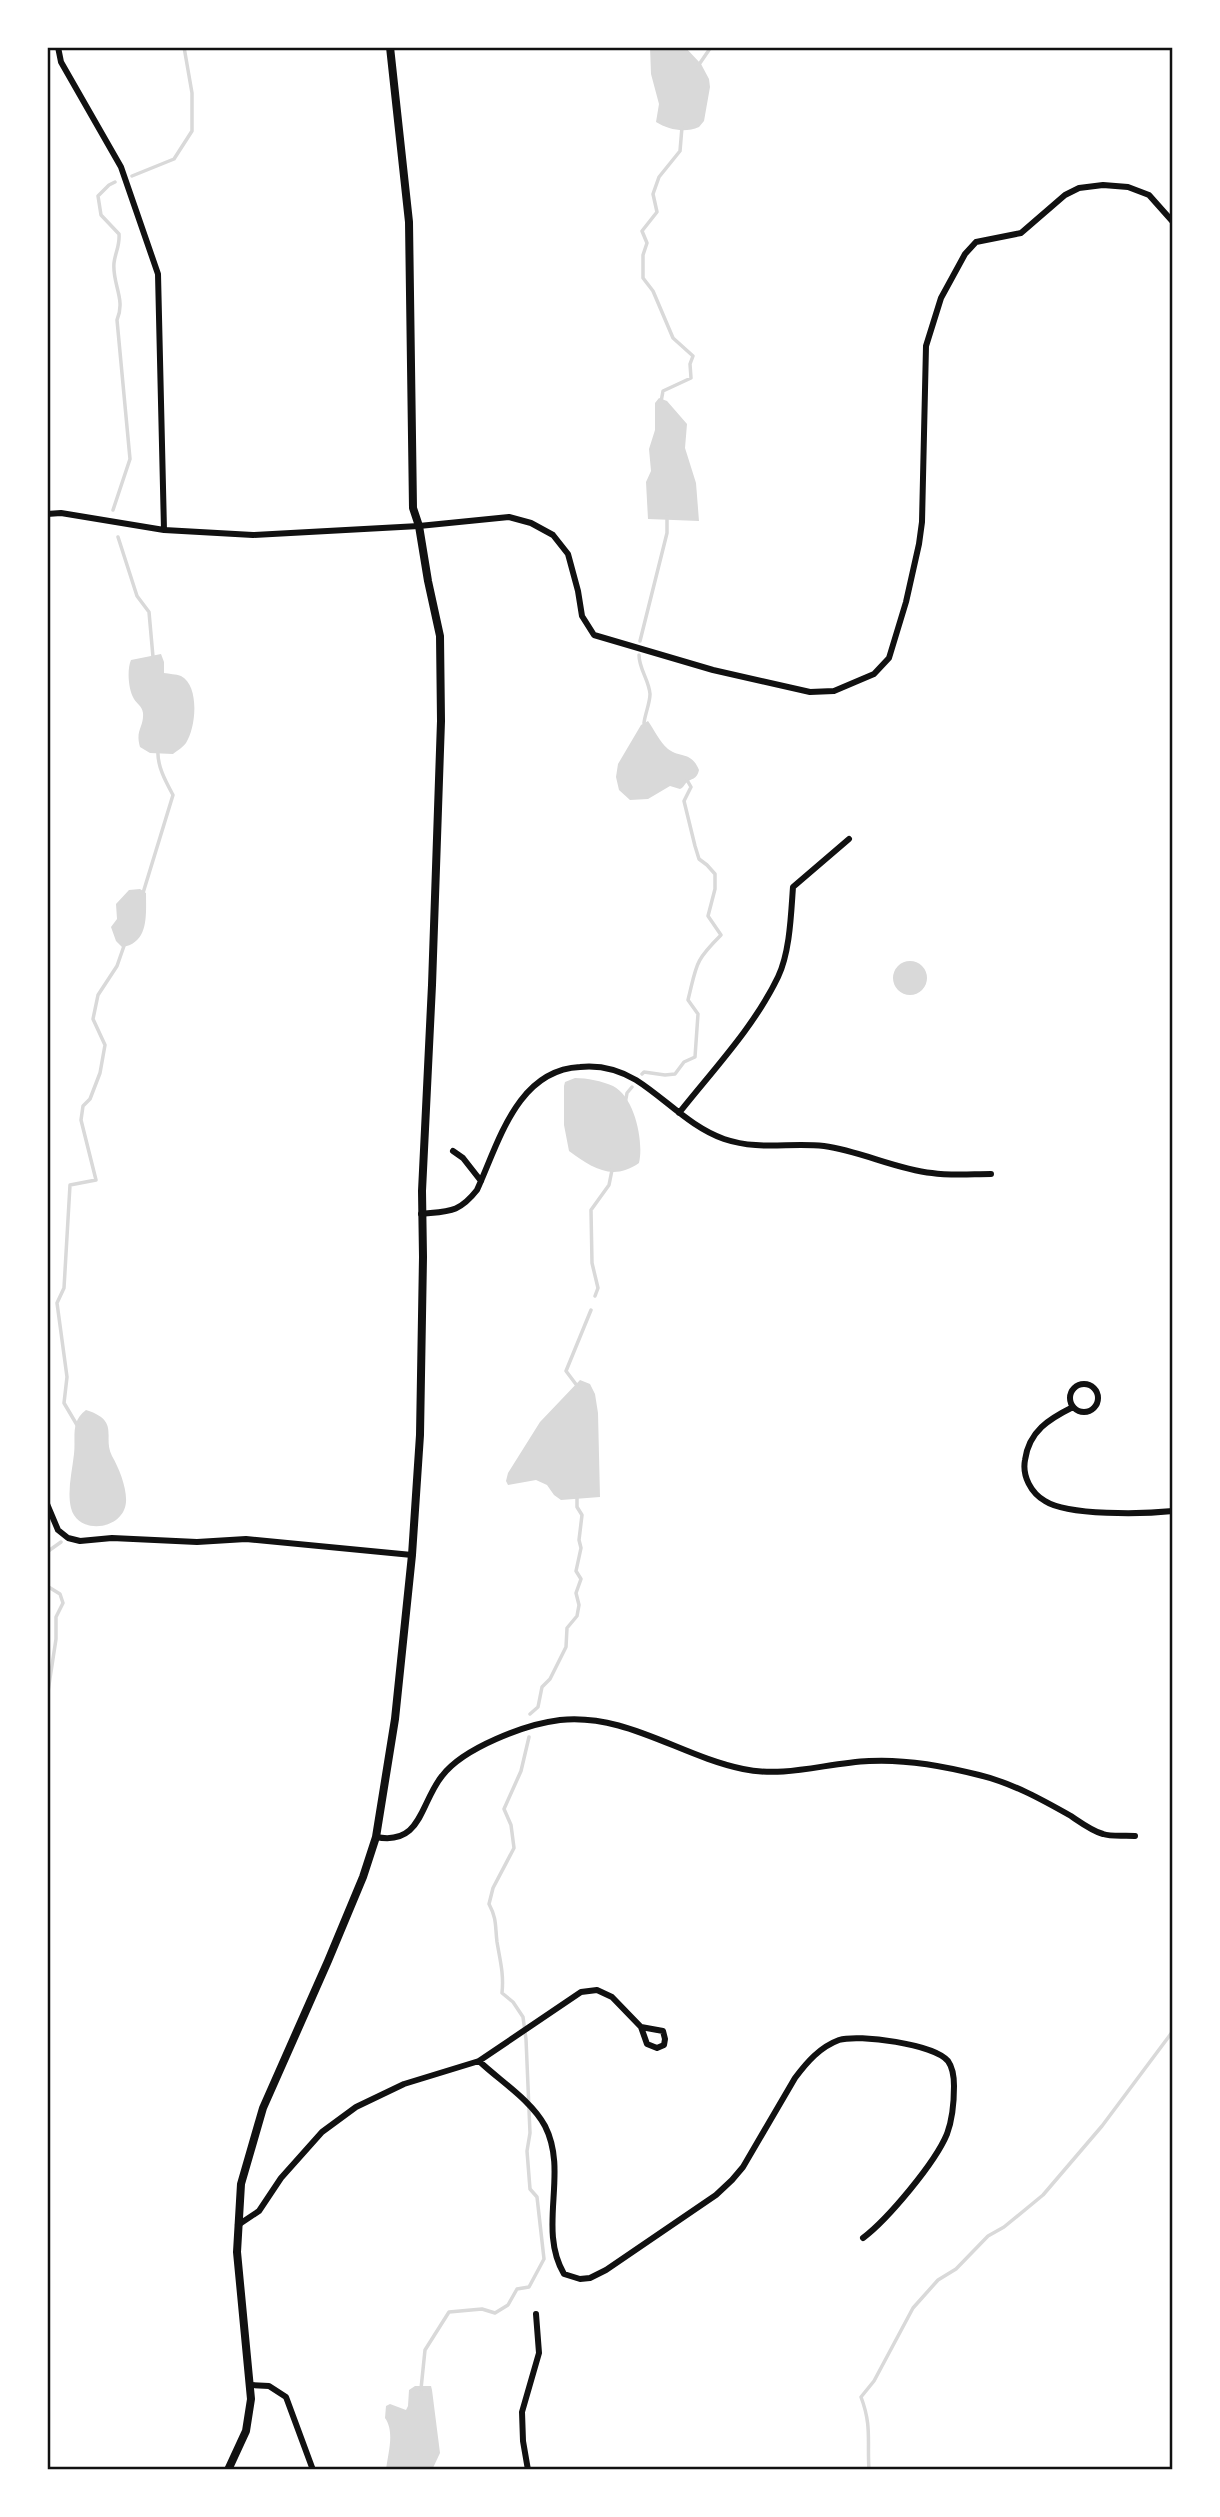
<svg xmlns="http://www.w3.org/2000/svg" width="1220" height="2517" font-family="Roboto,sans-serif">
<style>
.water{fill:#d9d9d9}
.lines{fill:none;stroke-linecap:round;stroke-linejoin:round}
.stream{stroke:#d9d9d9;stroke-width:3.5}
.minor{stroke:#111;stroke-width:6}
.tertiary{stroke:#111;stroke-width:8}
.neatline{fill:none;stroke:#111;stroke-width:2.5}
</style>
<rect width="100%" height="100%" fill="#fff"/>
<path class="water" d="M 650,47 L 685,47 L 701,64 L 709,79 L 710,87 L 704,121 L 699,127 C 685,133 669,130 656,122 L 659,104 L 651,74 Z
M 659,398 L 667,401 L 687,424 L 685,448 L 696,483 L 699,521 L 648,519 L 646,482 L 651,471 L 649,449 L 655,430 L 655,403 Z
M 161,654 L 164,662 L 164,673 C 169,674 176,674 181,676 C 200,686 196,728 186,743 C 183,747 177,751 173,754 L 150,753 L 140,747 C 135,730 144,727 143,713 C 142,706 137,704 134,699 C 128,689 127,669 131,660 Z
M 648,721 C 655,731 659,741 668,749 C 682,759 691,751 699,770 C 697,780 691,778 686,783 C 684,785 683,788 680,789 L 670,786 L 648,799 L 630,800 L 619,790 L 616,777 L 618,764 L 641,725 Z
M 140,889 L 146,893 C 146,915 149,943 122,947 L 116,941 L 111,927 L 117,919 L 116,904 L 129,890 Z
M893 978a17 17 0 1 1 34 0a17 17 0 1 1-34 0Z
M 575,1078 C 587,1078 602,1081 613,1086 C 635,1097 644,1142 639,1163 C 612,1182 591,1167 569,1151 L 564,1125 L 564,1086 L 565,1082 Z
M 580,1380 L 590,1384 L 595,1394 L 598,1413 L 600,1497 L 561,1500 L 554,1495 L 547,1485 L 536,1480 L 508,1485 L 506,1481 L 508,1473 L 540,1422 Z
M 86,1410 C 121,1421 102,1437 112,1456 C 119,1468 127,1488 126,1502 C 124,1530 78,1536 71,1508 C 67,1491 72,1472 74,1454 C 76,1437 70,1422 86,1410 Z
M 415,2386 L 431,2386 L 432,2390 L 440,2453 L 432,2470 L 386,2470 C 388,2453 395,2432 385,2418 L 386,2406 L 390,2404 L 406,2410 L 408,2406 L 409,2390 Z"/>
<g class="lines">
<path class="stream" d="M 698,66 L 711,47
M 132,176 L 174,159 L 192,131 L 192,93 L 184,47
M 661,402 L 663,391 L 691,378 L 690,364 L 693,356 L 673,338 L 653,291 L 643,278 L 643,255 L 647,243 L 642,231 L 657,212 L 653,194 L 659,177 L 680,151 L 682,127
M 113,510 L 130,459 L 117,320 C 126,299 112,284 114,263 C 115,253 120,246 119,234 L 101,215 L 98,196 L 109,185 L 115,182
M 118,537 L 137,596 L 149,612 L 153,657
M 640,641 L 667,533 L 667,517
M 639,655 C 639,669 649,680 650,694 C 650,703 645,714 644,723
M 143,893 L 173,795 C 166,782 157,766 158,751
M 642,1074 L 644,1072 L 665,1075 L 675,1074 L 684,1062 L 695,1057 L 698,1014 L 688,1000 C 697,964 694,962 721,935 L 708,916 L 715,889 L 715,874 L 707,865 L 699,859 L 695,846 L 684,801 L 691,787 L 687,780
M 625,1104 L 627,1093 L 632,1087
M 595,1296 L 598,1288 L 592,1263 L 591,1210 L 609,1185 L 612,1170
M 578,1387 L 566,1371 L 591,1310
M 77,1425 L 64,1403 L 67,1377 L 57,1303 L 64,1288 L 70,1185 L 96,1180 L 81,1120 L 83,1106 L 90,1099 L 100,1073 L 105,1045 L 93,1019 L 98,995 L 117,966 L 125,943
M 47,1552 L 61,1542
M 47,1586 L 60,1594 L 63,1603 L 56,1617 L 56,1639 L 47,1698
M 530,1714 L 538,1707 L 542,1687 L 550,1679 L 566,1647 L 567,1628 L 577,1616 L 579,1605 L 576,1593 L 581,1579 L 576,1571 L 581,1548 L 579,1540 L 582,1515 L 577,1507 L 577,1495
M 421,2389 L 425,2350 L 449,2312 L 482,2309 L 495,2313 L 508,2305 L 517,2289 L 529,2287 L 544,2259 L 537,2197 L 530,2189 L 527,2151 L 530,2133 L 526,2039 L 523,2017 L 513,2002 L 502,1993 C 504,1974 500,1960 497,1942 C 495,1926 497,1919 489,1904 L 493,1888 L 514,1848 L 511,1825 L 504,1809 L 521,1771 L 529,1737
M 869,2470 C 867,2441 872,2426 861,2397 L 874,2381 L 913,2308 L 938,2280 L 956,2269 L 988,2236 L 1004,2227 L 1043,2195 L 1102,2126 L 1173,2031"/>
<path class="minor" d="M 58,47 L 61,62 L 121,167 L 158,274 L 164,530
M 47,514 L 61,513 L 164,530 L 253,535 L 419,526 L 509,517 L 531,523 L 553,535 L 568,554 L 578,591 L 582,616 L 594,635 L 713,670 L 810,692 L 834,691 L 874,674 L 889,658 L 906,602 L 919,544 L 922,522 L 926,346 L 941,298 L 965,254 L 976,242 L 1021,233 L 1065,195 L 1079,188 L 1103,185 L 1128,187 L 1149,195 L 1173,222
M 679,1113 C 713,1070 754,1027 778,977 C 790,952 791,914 793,887 L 849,839
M 453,1151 L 463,1158 L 481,1181
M 421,1214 C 449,1211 459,1213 477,1190 C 499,1142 517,1070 580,1067 C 599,1065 619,1070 636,1080 C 666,1099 690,1127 724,1139 C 760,1151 789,1142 824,1146 C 861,1151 895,1169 932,1173 C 951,1176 972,1174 991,1174
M1070 1398a14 14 0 1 1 28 0a14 14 0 1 1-28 0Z
M 1073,1407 C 1049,1419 1029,1431 1025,1460 C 1022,1476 1031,1493 1045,1501 C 1068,1516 1144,1514 1173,1511
M 47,1416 L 47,1454
M 47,1504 L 58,1530 L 68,1538 L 80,1541 L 112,1538 L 197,1542 L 246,1539 L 412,1555
M 376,1837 C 422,1846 420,1803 442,1776 C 463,1748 526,1724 560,1720 C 626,1713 680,1756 743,1769 C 785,1778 826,1763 869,1761 C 905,1759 944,1766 979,1775 C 1012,1783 1041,1799 1071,1816 C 1080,1822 1092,1831 1103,1834 C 1112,1837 1125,1835 1135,1836
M 479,2061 C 500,2081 531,2100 545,2126 C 569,2173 537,2228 564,2274 L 580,2279 L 590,2278 L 606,2270 L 716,2195 L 732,2180 L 743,2167 L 795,2078 C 807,2062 820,2047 839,2040 C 859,2034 934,2044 948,2061 C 953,2068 954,2078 954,2086 C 954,2103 953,2118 947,2134 C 935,2163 888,2219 863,2238
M 238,2225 L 259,2211 L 281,2178 L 322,2132 L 356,2107 L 404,2084 L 479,2061 L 581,1992 L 597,1990 L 612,1997 L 641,2027 L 647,2044 L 657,2048 L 664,2045 L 665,2039 L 663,2031 L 641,2027
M 250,2385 L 269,2386 L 286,2397 L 313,2470
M 528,2470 L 523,2441 L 522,2412 L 539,2353 L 536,2314"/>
<path class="tertiary" d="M 228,2470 L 246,2431 L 251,2399 L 237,2252 L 241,2184 L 263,2108 L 328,1961 L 363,1877 L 376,1837 L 395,1719 L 412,1555 L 420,1435 L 423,1257 L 422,1191 L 432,985 L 441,721 L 440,636 L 428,581 L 419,526 L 413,508 L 409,222 L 390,47"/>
</g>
<rect width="1220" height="2517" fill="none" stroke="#ffffff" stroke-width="98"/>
<rect x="49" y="49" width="1122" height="2419" class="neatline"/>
</svg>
